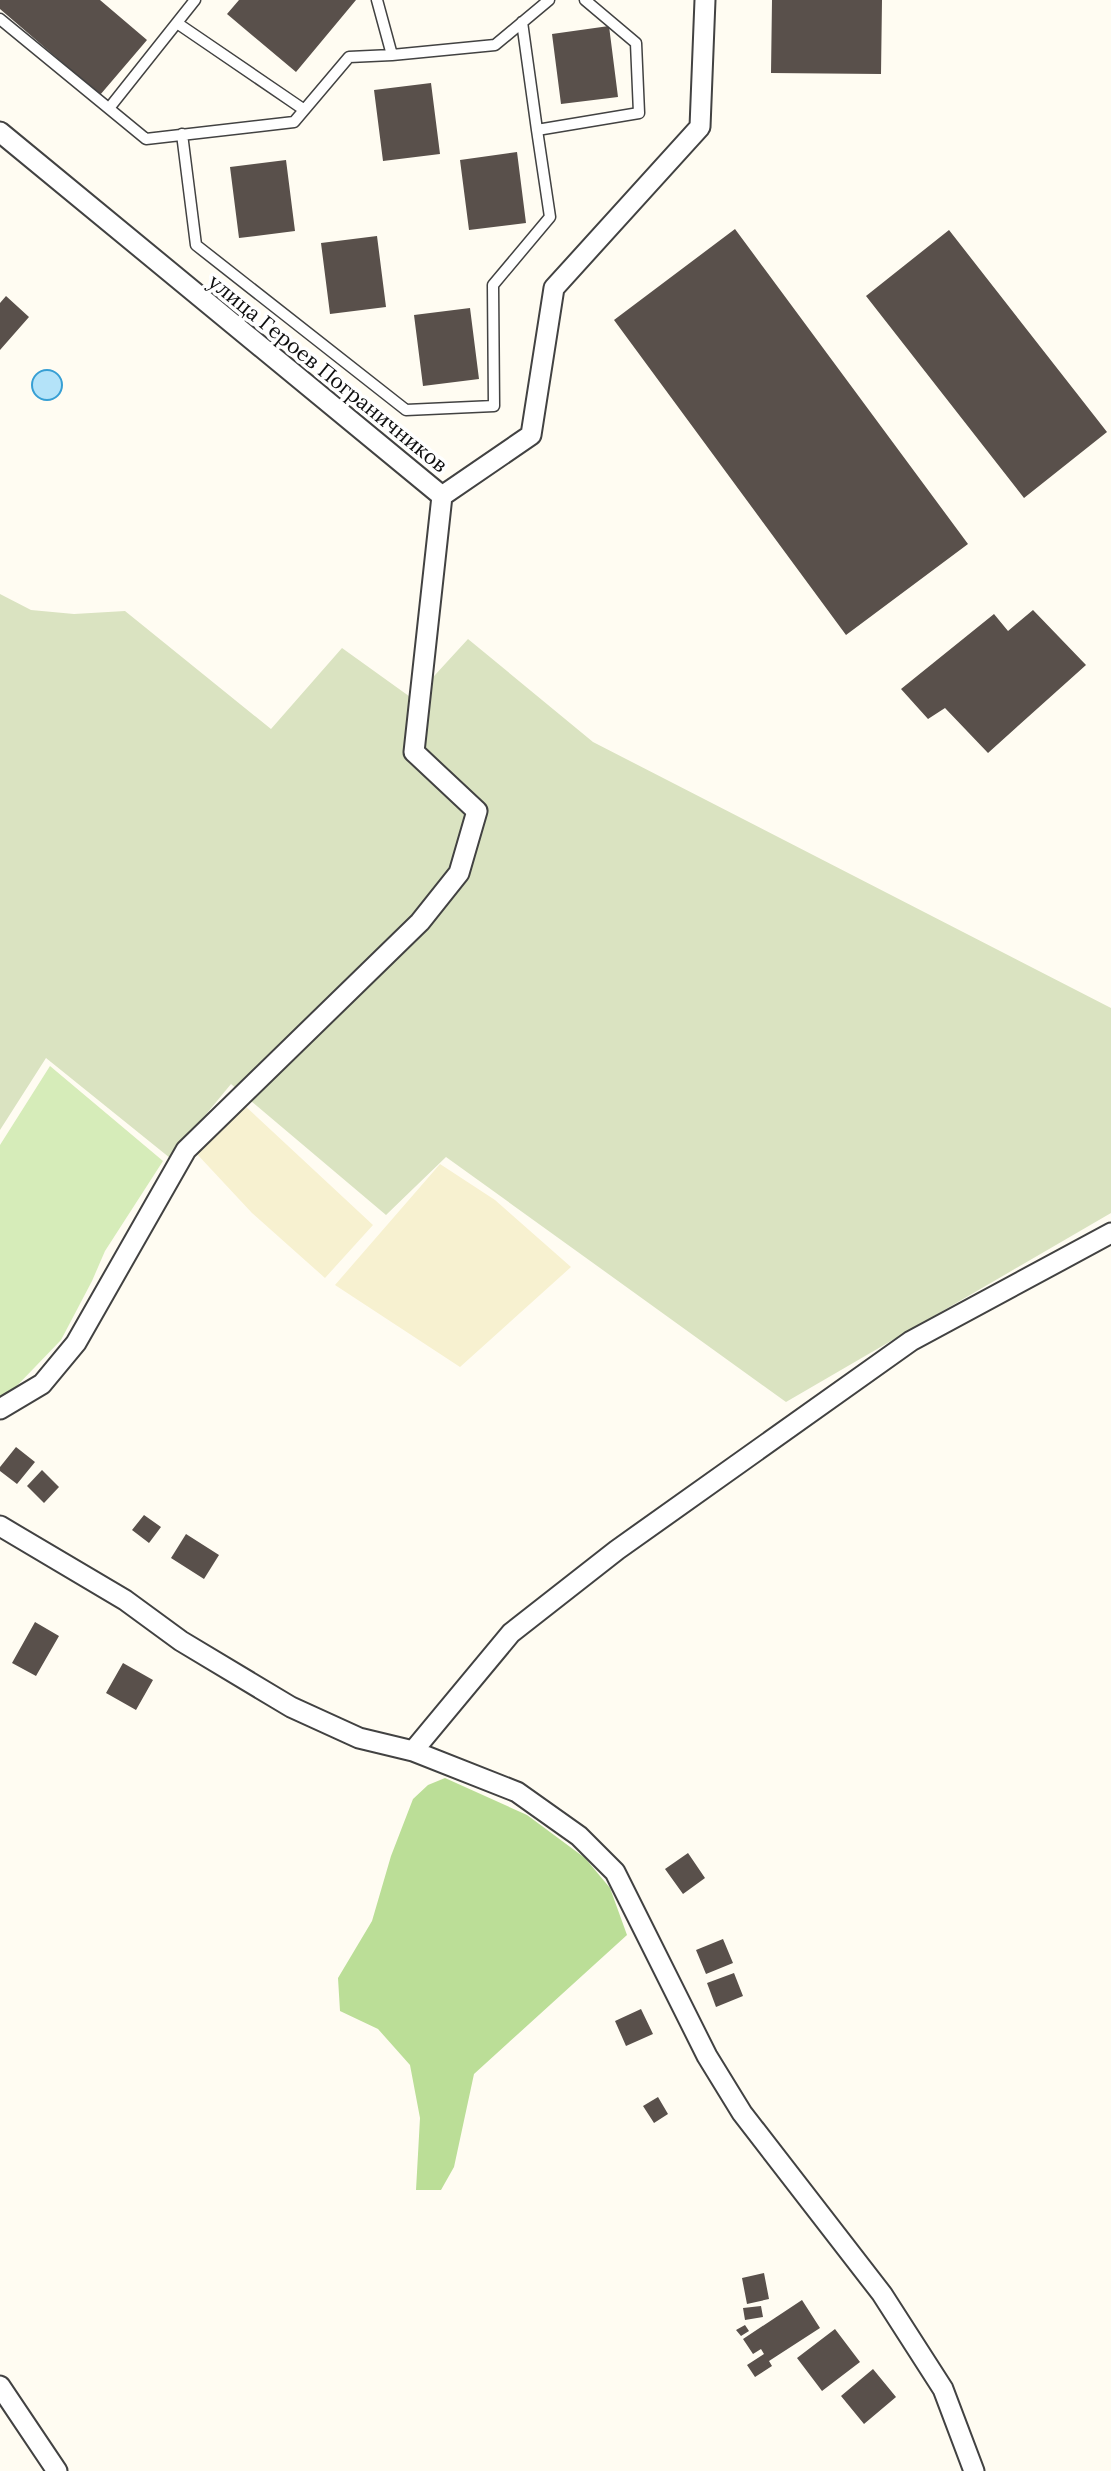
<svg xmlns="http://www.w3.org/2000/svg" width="1111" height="2471" font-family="Lora,serif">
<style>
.farmland{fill:#f7f1d0}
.green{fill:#d6ecb9}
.forest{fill:#bbde97}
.cemetery{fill:#dae3c1}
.water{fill:#b4e3f9;stroke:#379fd4;stroke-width:2}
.building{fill:#59504b}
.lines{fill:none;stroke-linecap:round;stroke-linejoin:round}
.lane-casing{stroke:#424242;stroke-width:13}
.street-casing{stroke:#424242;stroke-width:23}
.lane{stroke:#fff;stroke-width:10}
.street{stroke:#fff;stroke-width:19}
.labels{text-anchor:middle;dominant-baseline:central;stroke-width:7;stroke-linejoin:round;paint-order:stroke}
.street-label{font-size:21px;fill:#0f0f0f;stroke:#fff}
</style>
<rect width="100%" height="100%" fill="#fffcf2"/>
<path class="farmland" d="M 243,1104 L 373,1225 L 325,1278 L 252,1213 L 196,1153 Z
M 440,1164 L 495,1200 L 571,1267 L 460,1367 L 335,1285 Z"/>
<path class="green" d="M 50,1066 L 163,1161 L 105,1251 L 92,1281 L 61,1340 L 9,1394 L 0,1400 L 0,1145 Z"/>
<path class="forest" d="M 445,1778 L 527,1815 L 585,1858 L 610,1888 L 627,1935 L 474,2074 L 454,2167 L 441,2190 L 416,2190 L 420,2118 L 410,2065 L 378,2029 L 340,2011 L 338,1978 L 372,1921 L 391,1856 L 413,1799 L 428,1785 Z"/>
<path class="cemetery" d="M 0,594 L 31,610 L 74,614 L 125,611 L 271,729 L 342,648 L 413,699 L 468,639 L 593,742 L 1111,1008 L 1111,1213 L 786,1402 L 446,1157 L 386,1215 L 231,1084 L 170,1158 L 46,1058 L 0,1130 Z"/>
<path class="water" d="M32 385a15 15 0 1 1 30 0a15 15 0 1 1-30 0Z"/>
<path class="building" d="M 0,0 L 100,0 L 147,40 L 100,95 L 0,9 Z
M 239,0 L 356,0 L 296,72 L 227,14 Z
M 772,0 L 882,0 L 881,74 L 771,73 Z
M 609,26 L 618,97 L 561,104 L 552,34 Z
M 431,83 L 440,154 L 383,161 L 374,90 Z
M 517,152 L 526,223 L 469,230 L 460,160 Z
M 286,160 L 295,231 L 239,238 L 230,167 Z
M 735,229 L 968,544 L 846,635 L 614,320 Z
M 949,230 L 1107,432 L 1024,498 L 866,296 Z
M 377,236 L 386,307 L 330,314 L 321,243 Z
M 6,296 L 29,317 L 0,350 L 0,303 Z
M 470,308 L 479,379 L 423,386 L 414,315 Z
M 1033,610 L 1086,665 L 988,753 L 945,708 L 928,719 L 901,689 L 994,614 L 1008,631 Z
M 16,1447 L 35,1462 L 17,1484 L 0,1471 L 0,1467 Z
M 42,1470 L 59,1487 L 44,1503 L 27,1486 Z
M 144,1515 L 161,1527 L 149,1543 L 132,1530 Z
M 186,1534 L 219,1555 L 204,1579 L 171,1558 Z
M 35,1622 L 59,1636 L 36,1676 L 12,1663 Z
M 123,1663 L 153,1680 L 136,1710 L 106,1693 Z
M 688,1853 L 705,1878 L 683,1894 L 665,1869 Z
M 723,1939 L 733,1963 L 706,1974 L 696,1950 Z
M 734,1973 L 743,1996 L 716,2007 L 707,1983 Z
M 641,2009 L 653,2034 L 626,2046 L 615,2021 Z
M 658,2097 L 668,2114 L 654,2123 L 643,2106 Z
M 764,2273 L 769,2299 L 747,2304 L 742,2278 Z
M 802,2300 L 820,2328 L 769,2361 L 772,2366 L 755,2377 L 747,2365 L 764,2354 L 761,2349 L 753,2354 L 743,2339 Z
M 761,2306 L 763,2317 L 745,2320 L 743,2308 Z
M 745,2325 L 749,2331 L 741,2336 L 736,2330 Z
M 835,2329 L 860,2362 L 822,2391 L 797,2358 Z
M 873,2369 L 896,2397 L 864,2424 L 841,2396 Z"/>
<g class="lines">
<g class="lane-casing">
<path id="lane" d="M 0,19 L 146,139 L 294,122 L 349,57 L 392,55 L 377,0
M 522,22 L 537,130 L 639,113 L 636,43 L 585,0
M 177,23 L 303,109
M 392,55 L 495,45 L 549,0
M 110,107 L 195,0
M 182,134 L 196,245 L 406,410 L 494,406 L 493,285 L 550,217 L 537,130"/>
</g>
<g class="street-casing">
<path id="street" d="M 0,132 L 442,496 L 414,752 L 477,811 L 459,873 L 420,922 L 186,1150 L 76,1343 L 42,1384 L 0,1409
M 442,496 L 531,435 L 554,288 L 700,127 L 705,0
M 0,1526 L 125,1600 L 181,1641 L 291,1707 L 359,1738 L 413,1751 L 517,1792 L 579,1836 L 615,1872 L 707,2056 L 742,2113 L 882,2294 L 943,2389 L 974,2471
M 413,1751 L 511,1633 L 617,1550 L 911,1341 L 1111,1233
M 0,2386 L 57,2471"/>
</g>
<use href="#lane" class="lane"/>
<use href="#street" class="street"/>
</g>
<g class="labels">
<g class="street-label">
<text transform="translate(328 373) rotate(39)">улица Героев Пограничников</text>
</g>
</g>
</svg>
